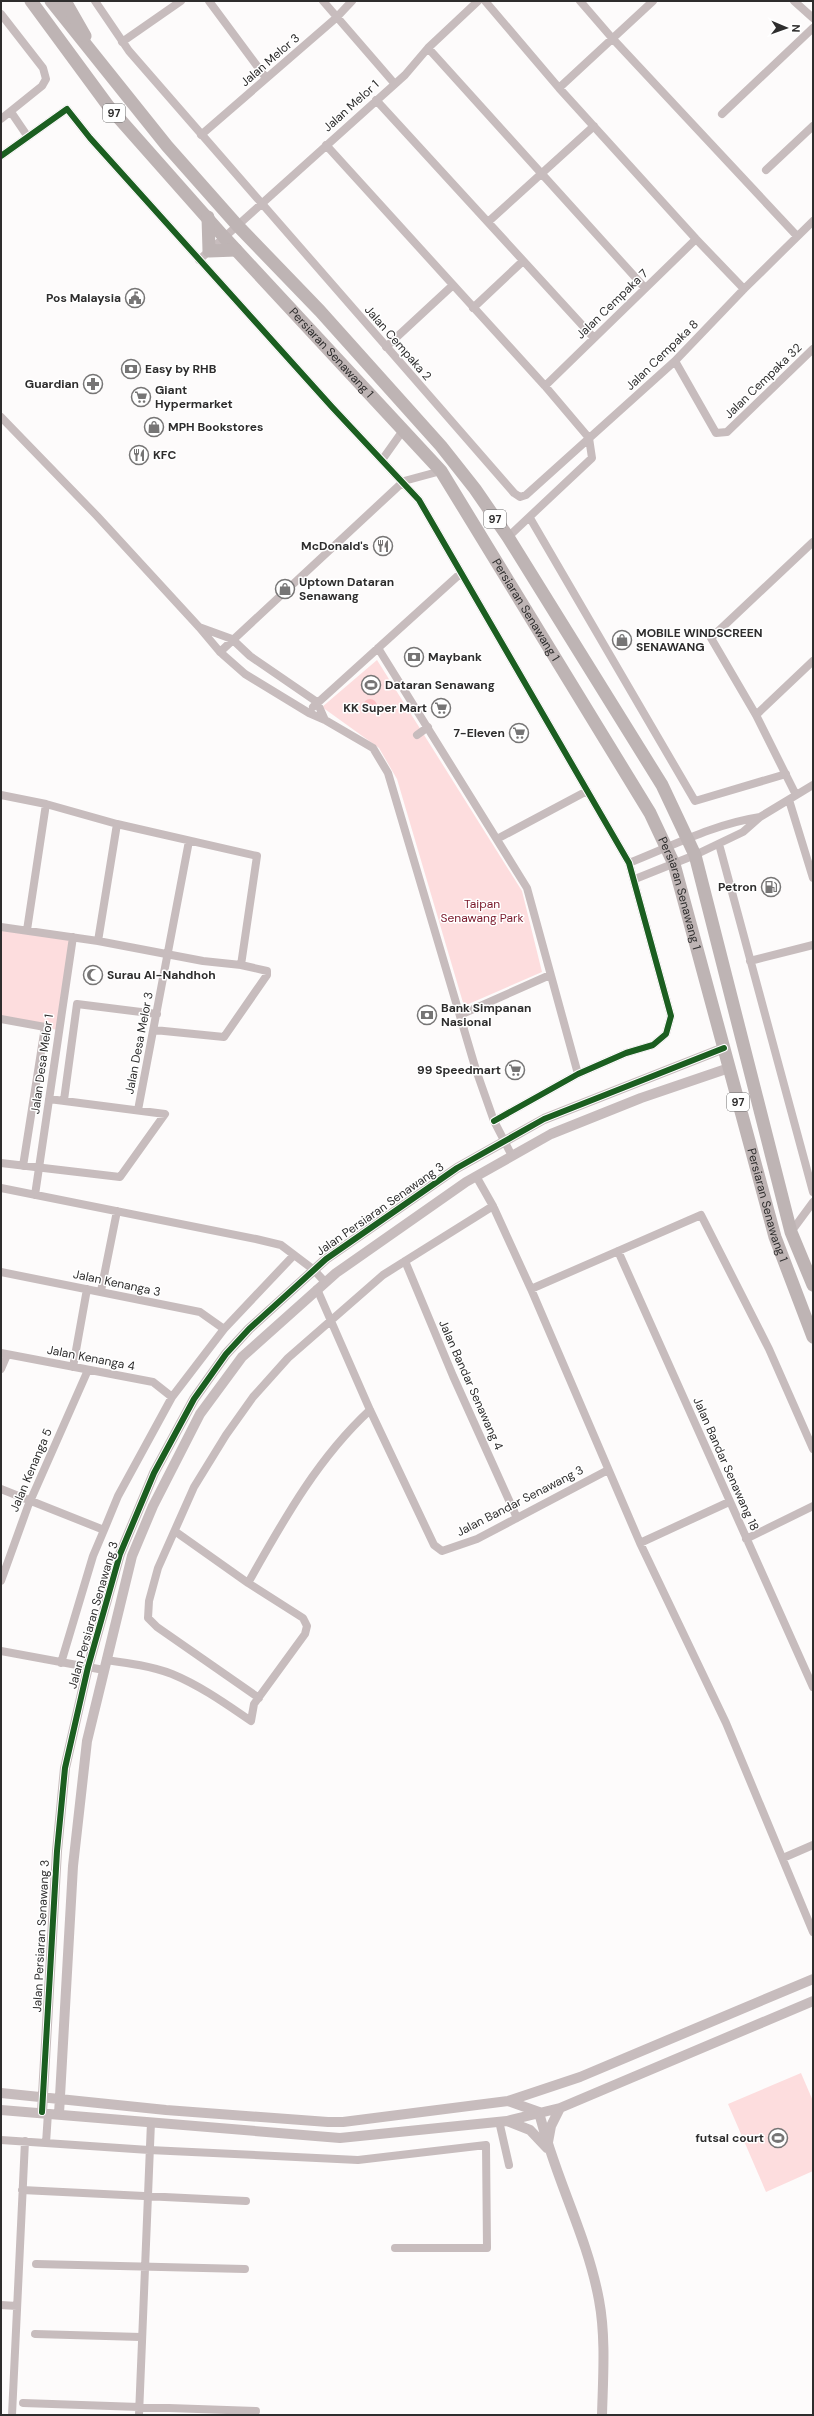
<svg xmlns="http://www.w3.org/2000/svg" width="814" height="2416" font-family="'DM Sans',sans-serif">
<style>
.green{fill:#fdddde}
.water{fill:#fdc1c4}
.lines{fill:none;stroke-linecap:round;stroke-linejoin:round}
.minor{stroke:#c7bcbd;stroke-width:8}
.tertiary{stroke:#c7bcbd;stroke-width:10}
.primary{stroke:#beb4b4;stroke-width:13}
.cycleway-casing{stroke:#fff;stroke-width:8}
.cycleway{stroke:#1b5e20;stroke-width:6}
.labels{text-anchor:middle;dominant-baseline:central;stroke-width:3;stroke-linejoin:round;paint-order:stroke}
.shield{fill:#fff;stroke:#6d6c6c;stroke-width:1}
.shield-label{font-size:11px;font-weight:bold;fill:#2e2d2d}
.street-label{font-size:12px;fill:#2e2d2d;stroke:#fff}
.poi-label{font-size:12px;font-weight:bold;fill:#2e2d2d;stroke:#fff;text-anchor:start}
.park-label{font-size:12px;fill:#79182a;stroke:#fff}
</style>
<rect width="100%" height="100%" fill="#fdfbfb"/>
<path class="green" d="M 377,660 L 522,891 L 542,972 L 464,1006 L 397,779 L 379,748 L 322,707 Z
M 1,930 L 71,939 L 58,1030 L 1,1019 Z
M 801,2073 L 813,2101 L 813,2171 L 766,2192 L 728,2104 Z"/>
<path class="water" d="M363 706a7 7 0 1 1 14 0a7 7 0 1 1-14 0Z"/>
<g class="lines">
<path class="minor" d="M 95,1 L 129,51 L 514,493 L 520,497 L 526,495 L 675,361 L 744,289 L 813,221
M 209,1 L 266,78
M 323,1 L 394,83
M 485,1 L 559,88 L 696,239 L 744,289
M 580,1 L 612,38 L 797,236
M 794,1 L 813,18
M 1,14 L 43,68 L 46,79 L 42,86 L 1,119
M 122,42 L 181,1
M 428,48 L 645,288
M 559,88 L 653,1
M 376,100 L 594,338
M 11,112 L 28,137
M 722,114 L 813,28
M 201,135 L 336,18 L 352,1
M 326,145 L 545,386 L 589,438 L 592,458 L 508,537
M 1,156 L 67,109 L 90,138 L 332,407 L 419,500 L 629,863 L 671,1016 L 666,1034 L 653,1045 L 626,1053 L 578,1074 L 494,1121
M 766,170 L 813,126
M 488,222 L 594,126
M 199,260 L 405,75 L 428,48 L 478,1
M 473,308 L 523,261
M 386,347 L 453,285
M 675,361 L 716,433 L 727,432 L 813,349
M 545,386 L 696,239
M 1,417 L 97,516 L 199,627 L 220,652 L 245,674 L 309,713 L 325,720
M 382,460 L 404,429
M 530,518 L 695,801 L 786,774
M 199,627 L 232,639 L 250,656 L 317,702 L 325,720 L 373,748 L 388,773 L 476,1070 L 494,1121 L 512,1156
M 378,648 L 527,888 L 578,1074
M 220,652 L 404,481 L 441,471
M 313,707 L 461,573
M 756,715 L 813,661
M 417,735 L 428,727
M 1,795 L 46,804 L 117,824 L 257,856 L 241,965
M 796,795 L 756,715 L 711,638 L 813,542
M 789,800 L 813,878
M 497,839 L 587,791
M 719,844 L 813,1192
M 629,863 C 672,846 714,824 760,817
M 635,879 L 695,855 L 743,832 L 760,817 L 813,785
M 1,927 L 98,941 L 203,961 L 241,965 L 267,971 L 267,975 L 224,1037 L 154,1030
M 27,930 L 46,804
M 98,941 L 117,824
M 750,961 L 813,945
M 460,1015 L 550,975
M 1,1019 L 45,1027 L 23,1166
M 64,1100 L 77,1004 L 157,1014
M 138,1110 L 189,841
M 1,1163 L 120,1177 L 165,1114 L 49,1099
M 476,1176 L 493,1206 L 531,1289 L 640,1543 L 726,1723 L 813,1932
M 1,1188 L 256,1239 L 281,1245 L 314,1270 L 325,1282
M 35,1195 L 73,937
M 791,1232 L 813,1202
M 618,1251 L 813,1687
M 405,1261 L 453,1376 L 517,1518
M 1,1272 L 200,1312 L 224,1329
M 317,1289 L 370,1410 L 434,1545 L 442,1551 L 477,1539 L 608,1470
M 531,1289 L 701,1215 L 769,1349 L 813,1449
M 101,1291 L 117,1211
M 1,1353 L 153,1382 L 172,1397
M 73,1367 L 87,1289
M 1,1369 L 7,1355
M 1,1489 L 104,1530
M 746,1539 L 813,1506
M 640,1543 L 729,1502
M 1,1581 L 28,1506 L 88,1370
M 248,1583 C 283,1521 317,1459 370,1410
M 1,1651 L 104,1670
M 106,1660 C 128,1663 151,1666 172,1674 C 201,1686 226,1704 251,1721 L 254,1704 L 305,1634 L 307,1626 L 303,1618 L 248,1583 L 176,1532
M 61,1663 L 93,1556 L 104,1530 L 118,1496 L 172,1397 L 224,1329 L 294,1255
M 259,1698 L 157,1627 L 148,1618 L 149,1601 L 158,1568 L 194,1487 L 226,1435 L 253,1397 L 288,1358 L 383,1275 L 493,1206
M 783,1858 L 813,1845
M 499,2121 L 509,2165
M 1,2140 L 149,2150 L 358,2160 L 486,2145 L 487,2248 L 395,2248
M 46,2143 L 48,2113
M 22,2190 L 246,2201
M 36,2264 L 245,2269
M 1,2305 L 17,2306
M 35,2334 L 141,2337
M 23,2403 L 256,2411
M 12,2415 L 25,2141
M 139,2415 L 151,2122"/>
<path class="tertiary" d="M 1,2093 L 166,2110 L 328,2122 L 343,2122 L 508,2101 L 580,2077 L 813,1979
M 508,2101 L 539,2112 C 554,2176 587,2235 599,2300 C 606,2337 603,2378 602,2415
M 1,2110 L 340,2138 L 507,2121 L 560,2108 L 813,2001
M 42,2112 L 57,1851 L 65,1768 L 88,1667 L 120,1554 L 154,1473 L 194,1399 L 226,1354 L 249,1329 L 326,1259 L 457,1168 L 544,1119 L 724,1048
M 59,2114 L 73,1866 L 87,1741 L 132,1556 L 153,1506 L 200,1414 L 242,1357 L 336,1273 L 466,1182 L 551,1134 L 641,1098 L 729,1068
M 507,2121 L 530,2130 L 547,2148
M 548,2142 L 551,2126 L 560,2108"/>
<g class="primary">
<path id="s1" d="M 31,1 L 109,107 L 224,237 L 441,471 L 650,813 L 674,864 L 775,1237 L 813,1337"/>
<path d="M 51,1 L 167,146 L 237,225 L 320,311 L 441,446 L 475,489 L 508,537 L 662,785 L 695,855 L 791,1232 L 813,1285"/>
<path d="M 65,1 L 85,36"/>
<path d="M 208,217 L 209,251 L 236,250"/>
</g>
<g class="cycleway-casing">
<path id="cycleway" d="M 1,156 L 67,109 L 90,138 L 332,407 L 419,500 L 629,863 L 671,1016 L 666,1034 L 653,1045 L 626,1053 L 578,1074 L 494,1121
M 42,2112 L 57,1851 L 65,1768 L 88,1667 L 120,1554 L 154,1473 L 194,1399 L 226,1354 L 249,1329 L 326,1259 L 457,1168 L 544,1119 L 724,1048"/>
</g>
<use href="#cycleway" class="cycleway"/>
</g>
<defs>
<g id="civic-ring" transform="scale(1)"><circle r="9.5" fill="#fff" stroke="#767575" stroke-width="1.5"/><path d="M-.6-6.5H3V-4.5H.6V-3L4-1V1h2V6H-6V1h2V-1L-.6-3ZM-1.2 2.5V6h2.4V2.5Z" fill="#767575"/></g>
<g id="bank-ring" transform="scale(1)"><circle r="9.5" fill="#fff" stroke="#767575" stroke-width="1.5"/><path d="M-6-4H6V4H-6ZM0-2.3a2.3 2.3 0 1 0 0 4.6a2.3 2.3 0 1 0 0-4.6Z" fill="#767575"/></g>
<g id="pharmacy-ring" transform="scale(1)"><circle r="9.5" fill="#fff" stroke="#767575" stroke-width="1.5"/><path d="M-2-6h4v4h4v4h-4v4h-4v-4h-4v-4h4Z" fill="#767575"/></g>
<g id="supermarket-ring" transform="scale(1)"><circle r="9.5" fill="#fff" stroke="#767575" stroke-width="1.5"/><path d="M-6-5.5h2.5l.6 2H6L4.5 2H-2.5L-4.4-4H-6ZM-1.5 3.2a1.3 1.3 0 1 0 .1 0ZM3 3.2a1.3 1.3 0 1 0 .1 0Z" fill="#767575"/></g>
<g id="shop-ring" transform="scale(1)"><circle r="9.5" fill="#fff" stroke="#767575" stroke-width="1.5"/><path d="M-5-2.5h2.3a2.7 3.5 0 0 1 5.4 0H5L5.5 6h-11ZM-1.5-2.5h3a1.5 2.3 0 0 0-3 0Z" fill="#767575"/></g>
<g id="restaurant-ring" transform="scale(1)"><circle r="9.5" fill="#fff" stroke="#767575" stroke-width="1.5"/><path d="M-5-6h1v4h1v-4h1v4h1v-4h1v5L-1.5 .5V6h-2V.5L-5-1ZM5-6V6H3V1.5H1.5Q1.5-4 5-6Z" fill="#767575"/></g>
<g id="stadium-ring" transform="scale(1)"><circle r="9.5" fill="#fff" stroke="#767575" stroke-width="1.5"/><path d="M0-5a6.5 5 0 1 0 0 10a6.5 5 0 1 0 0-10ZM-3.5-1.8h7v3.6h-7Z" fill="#767575"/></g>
<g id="fuel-ring" transform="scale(1)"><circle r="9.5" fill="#fff" stroke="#767575" stroke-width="1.5"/><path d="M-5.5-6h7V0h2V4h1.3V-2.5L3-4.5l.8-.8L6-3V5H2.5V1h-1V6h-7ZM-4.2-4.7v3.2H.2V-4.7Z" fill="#767575"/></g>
<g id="mosque-ring" transform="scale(1)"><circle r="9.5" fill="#fff" stroke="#767575" stroke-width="1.5"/><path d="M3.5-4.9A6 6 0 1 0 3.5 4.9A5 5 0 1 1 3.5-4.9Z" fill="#767575"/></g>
</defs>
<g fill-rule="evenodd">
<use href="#civic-ring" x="135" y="298"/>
<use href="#bank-ring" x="131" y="369"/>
<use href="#pharmacy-ring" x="93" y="384"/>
<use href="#supermarket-ring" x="141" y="397"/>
<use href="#shop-ring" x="154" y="427"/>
<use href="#restaurant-ring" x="139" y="455"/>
<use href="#restaurant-ring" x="383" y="546"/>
<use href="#shop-ring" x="285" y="589"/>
<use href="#shop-ring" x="622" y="640"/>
<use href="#bank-ring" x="414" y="657"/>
<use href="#stadium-ring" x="371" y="685"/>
<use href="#supermarket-ring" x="441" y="708"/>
<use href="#supermarket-ring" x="519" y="733"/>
<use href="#fuel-ring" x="771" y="887"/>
<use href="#mosque-ring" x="93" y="975"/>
<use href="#bank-ring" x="427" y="1015"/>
<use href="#supermarket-ring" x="515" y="1070"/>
<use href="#stadium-ring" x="778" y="2138"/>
</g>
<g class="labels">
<g class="shield">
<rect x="103" y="104" width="22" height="18" rx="3"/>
<rect x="484" y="510" width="22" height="18" rx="3"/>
<rect x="727" y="1093" width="22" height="18" rx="3"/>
</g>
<g class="shield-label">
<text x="114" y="113">97</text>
<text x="495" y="519">97</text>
<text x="738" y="1102">97</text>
</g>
<g class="street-label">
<text transform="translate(270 60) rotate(-41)">Jalan Melor 3</text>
<text transform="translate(351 106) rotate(-42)">Jalan Melor 1</text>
<text transform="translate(612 304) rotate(-44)">Jalan Cempaka 7</text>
<text transform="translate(398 343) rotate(49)">Jalan Cempaka 2</text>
<text stroke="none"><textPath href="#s1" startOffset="463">Persiaran Senawang 1</textPath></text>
<text transform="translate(662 355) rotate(-44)">Jalan Cempaka 8</text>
<text transform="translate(763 381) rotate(-44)">Jalan Cempaka 32</text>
<text stroke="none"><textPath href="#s1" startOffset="787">Persiaran Senawang 1</textPath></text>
<text stroke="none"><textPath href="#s1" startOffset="1111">Persiaran Senawang 1</textPath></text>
<text transform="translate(139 1043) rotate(-79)">Jalan Desa Melor 3</text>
<text transform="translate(42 1064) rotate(-82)">Jalan Desa Melor 1</text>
<text stroke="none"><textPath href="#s1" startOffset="1435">Persiaran Senawang 1</textPath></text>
<text transform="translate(380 1209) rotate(-35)">Jalan Persiaran Senawang 3</text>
<text transform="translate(117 1283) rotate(12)">Jalan Kenanga 3</text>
<text transform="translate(91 1358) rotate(11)">Jalan Kenanga 4</text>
<text transform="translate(471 1385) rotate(66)">Jalan Bandar Senawang 4</text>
<text transform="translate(726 1464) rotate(66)">Jalan Bandar Senawang 18</text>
<text transform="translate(31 1470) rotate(-67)">Jalan Kenanga 5</text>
<text transform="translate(520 1501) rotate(-27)">Jalan Bandar Senawang 3</text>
<text transform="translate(93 1615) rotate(-74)">Jalan Persiaran Senawang 3</text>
<text transform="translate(41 1936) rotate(-87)">Jalan Persiaran Senawang 3</text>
</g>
<g class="poi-label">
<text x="121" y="298" text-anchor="end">Pos Malaysia</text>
<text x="145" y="369">Easy by RHB</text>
<text x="79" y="384" text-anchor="end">Guardian</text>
<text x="155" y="390">Giant<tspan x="155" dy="14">Hypermarket</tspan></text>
<text x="168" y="427">MPH Bookstores</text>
<text x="153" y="455">KFC</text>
<text x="369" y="546" text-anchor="end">McDonald's</text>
<text x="299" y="582">Uptown Dataran<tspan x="299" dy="14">Senawang</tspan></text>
<text x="636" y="633">MOBILE WINDSCREEN<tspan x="636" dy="14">SENAWANG</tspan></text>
<text x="428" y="657">Maybank</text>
<text x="385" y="685">Dataran Senawang</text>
<text x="427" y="708" text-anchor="end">KK Super Mart</text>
<text x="505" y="733" text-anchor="end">7-Eleven</text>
<text x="757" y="887" text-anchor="end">Petron</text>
<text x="107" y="975">Surau Al-Nahdhoh</text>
<text x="441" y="1008">Bank Simpanan<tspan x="441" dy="14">Nasional</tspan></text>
<text x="501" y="1070" text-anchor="end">99 Speedmart</text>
<text x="764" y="2138" text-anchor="end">futsal court</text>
</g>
<g class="park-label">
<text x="482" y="904">Taipan<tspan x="482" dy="14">Senawang Park</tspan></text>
</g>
</g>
<rect width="814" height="2416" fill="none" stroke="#2e2d2d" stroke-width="4"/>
<g transform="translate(786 28) rotate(92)" stroke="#ffffff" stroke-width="3" paint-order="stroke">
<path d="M0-3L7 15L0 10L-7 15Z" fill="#2e2d2d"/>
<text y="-6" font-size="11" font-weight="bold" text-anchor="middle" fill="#2e2d2d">N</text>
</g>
</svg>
